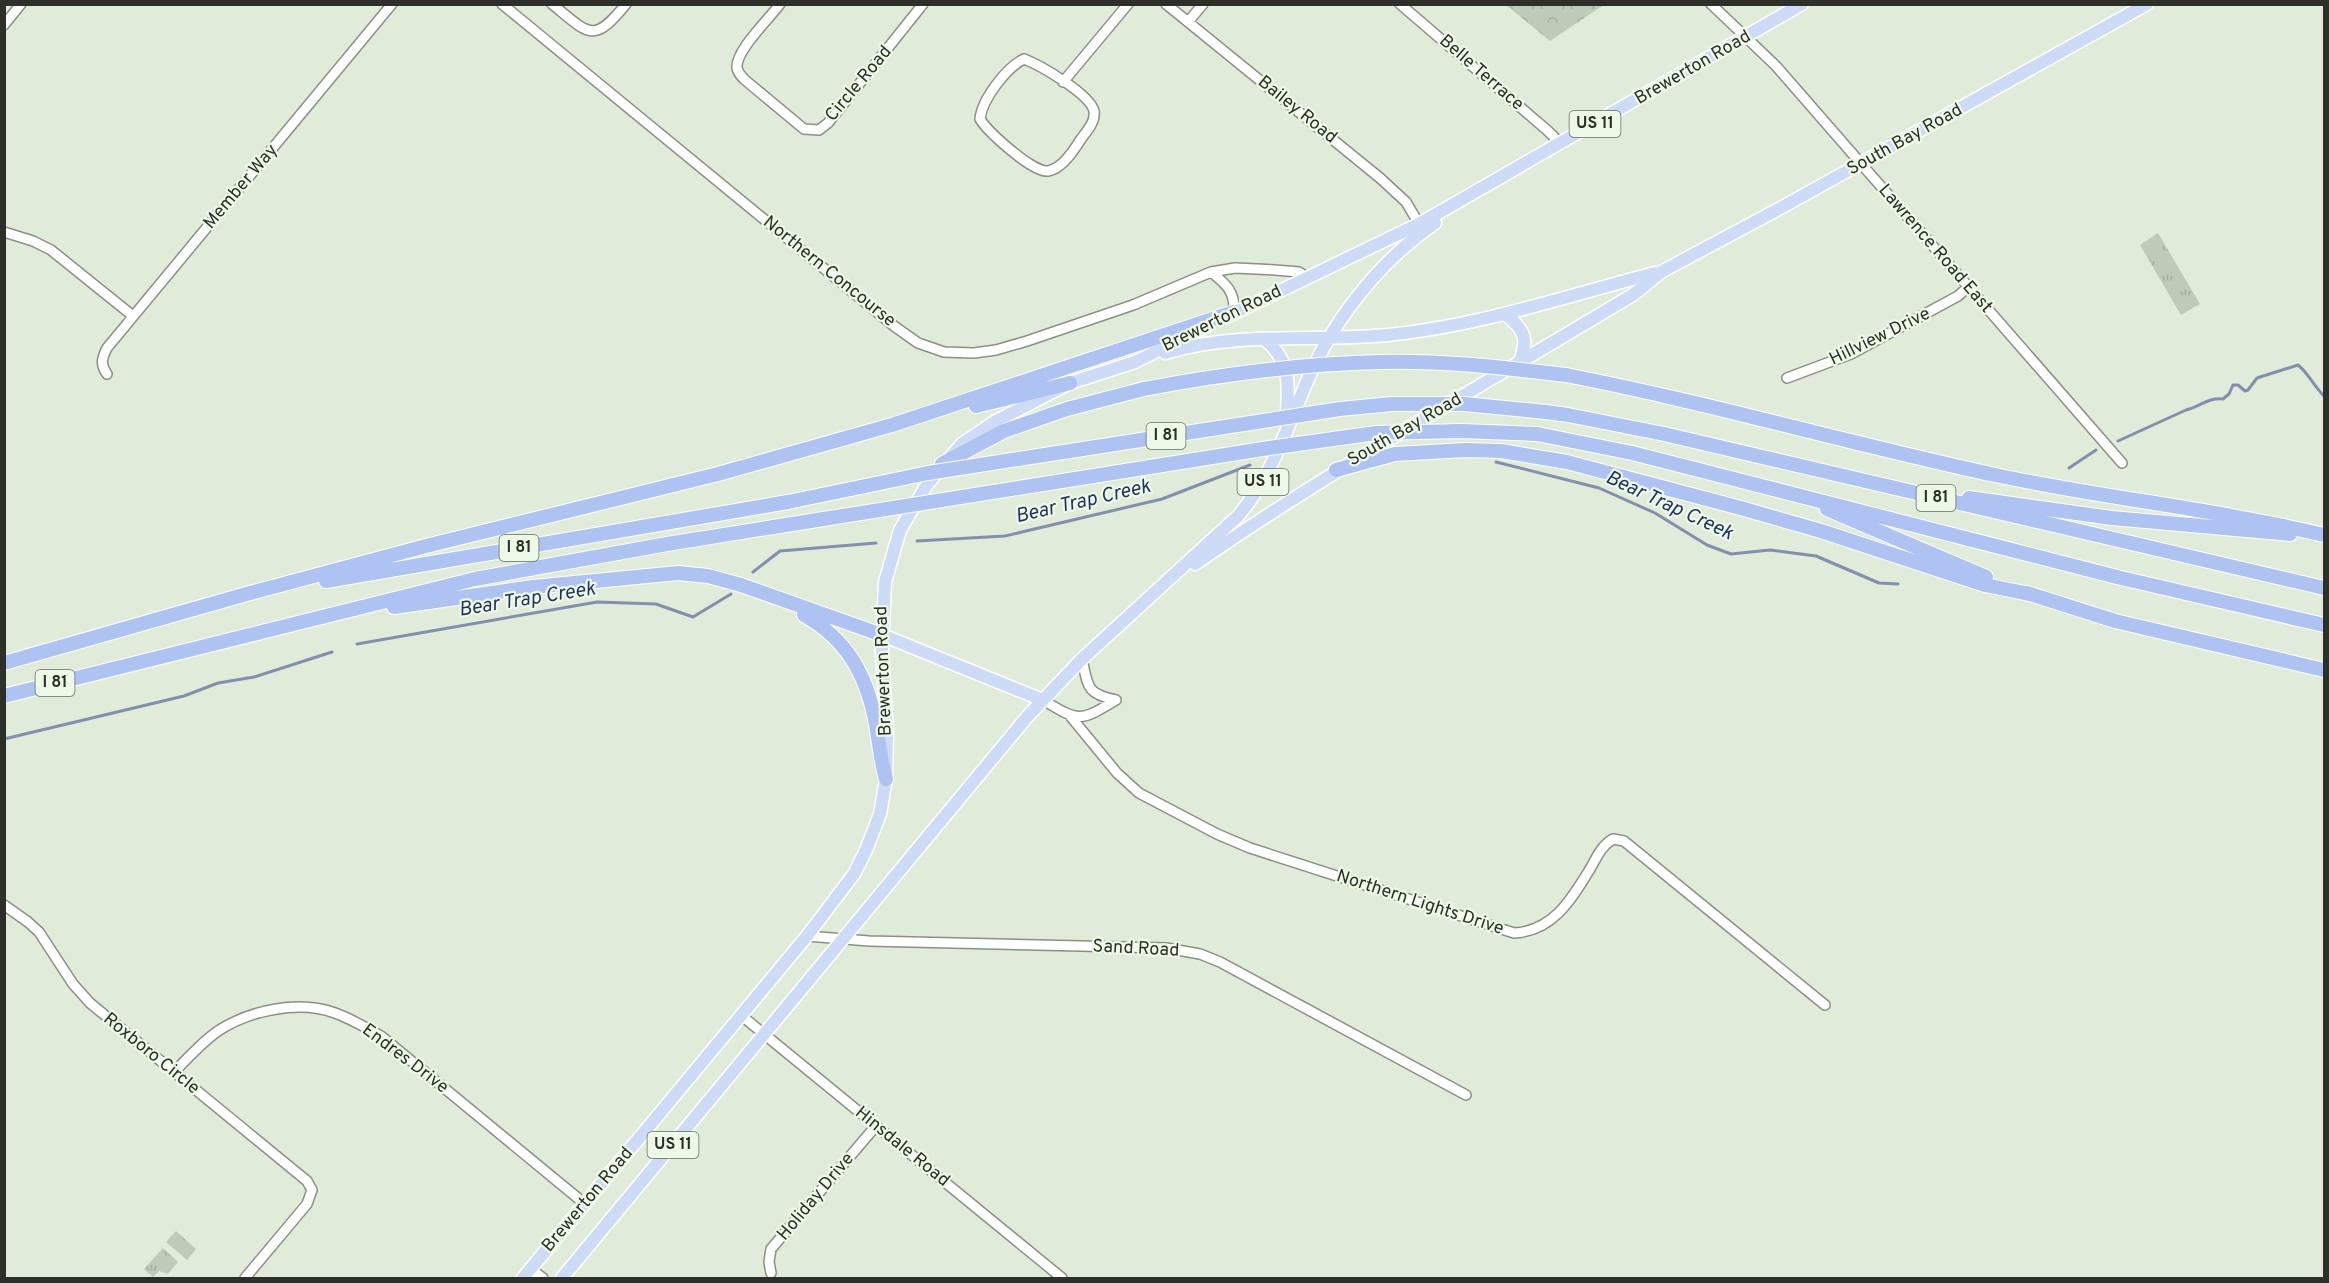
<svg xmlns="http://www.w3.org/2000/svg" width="2329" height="1283" font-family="Overpass,sans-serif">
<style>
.forest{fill:url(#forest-crowns)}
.park{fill:url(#park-tufts)}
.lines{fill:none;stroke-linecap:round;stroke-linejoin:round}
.stream{stroke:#8290ae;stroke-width:3}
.minor-casing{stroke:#889282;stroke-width:12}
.major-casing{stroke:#fff;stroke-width:15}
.highway-casing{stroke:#fff;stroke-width:16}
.minor{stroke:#fff;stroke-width:9}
.major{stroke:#cedbf7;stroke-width:12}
.highway{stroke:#aec3f2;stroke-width:14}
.highway-bridge-casing{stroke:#fff;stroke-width:16;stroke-linecap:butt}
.highway-bridge{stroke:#aec3f2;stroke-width:14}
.labels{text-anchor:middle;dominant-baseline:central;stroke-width:4.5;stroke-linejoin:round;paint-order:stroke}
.shield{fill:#edf9e7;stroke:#666c62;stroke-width:1.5}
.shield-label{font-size:16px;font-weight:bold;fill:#2c3029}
.street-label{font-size:18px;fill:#2c3029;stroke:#edf9e7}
.water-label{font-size:20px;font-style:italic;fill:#22345e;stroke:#edf9e7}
</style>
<defs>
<pattern id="forest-crowns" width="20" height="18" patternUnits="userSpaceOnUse" patternTransform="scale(1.5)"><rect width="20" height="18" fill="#becbb7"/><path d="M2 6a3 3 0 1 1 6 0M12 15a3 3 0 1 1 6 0" fill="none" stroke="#a3af9d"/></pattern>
<pattern id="park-tufts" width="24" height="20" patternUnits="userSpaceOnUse" patternTransform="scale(1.5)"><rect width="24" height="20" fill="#becbb7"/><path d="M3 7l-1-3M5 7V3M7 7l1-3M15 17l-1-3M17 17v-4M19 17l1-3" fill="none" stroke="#a3af9d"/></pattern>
</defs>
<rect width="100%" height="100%" fill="#e0ebda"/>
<path class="forest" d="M 1605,4 L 1550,41 L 1506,5 L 1506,4 Z"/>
<path class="park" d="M 2158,233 L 2200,304 L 2181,315 L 2140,245 Z
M 176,1231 L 196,1249 L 187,1260 L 166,1242 Z
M 163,1248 L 178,1262 L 168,1274 L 159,1271 L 153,1277 L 144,1269 Z"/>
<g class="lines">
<path class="stream" d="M 2118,441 L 2186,410 C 2199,407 2209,397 2223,399 L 2229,394 L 2233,385 L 2238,385 L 2245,391 L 2248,390 L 2257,378 L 2298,365 C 2309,374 2314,386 2324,396
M 1496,462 L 1599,488 L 1655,513 L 1707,545 L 1731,554 L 1770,550 L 1816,556 L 1879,583 L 1898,584
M 2069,468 L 2096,450
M 917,541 L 1005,536 L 1162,499 L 1250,465
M 753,572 L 780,551 L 876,543
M 357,644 L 597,602 L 656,604 L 693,617 L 731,594
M 4,739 L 184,696 L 218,683 L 254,677 L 332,652"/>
<g class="minor-casing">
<path id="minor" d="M 502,4 L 894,326 L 918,343 L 944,352 L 974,353 L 996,350 L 1027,341 L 1133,305 L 1211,272 L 1235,268 L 1275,270 L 1299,272 L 1308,278
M 552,4 C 589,34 593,45 626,4
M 780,4 C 770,18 735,51 737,68 C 738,73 741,76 745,80 L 804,129 L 819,130 L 828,123 L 923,4
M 1166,4 L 1380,178 L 1406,202 L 1419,224
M 1400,4 L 1548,131 L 1561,144
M 1711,4 L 1776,66 L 2122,463
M 1188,22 L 1203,4
M 4,25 L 21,4
M 1024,59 C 1040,65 1090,94 1094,111 C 1096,121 1087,131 1081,139 C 1074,150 1062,169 1048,171 C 1033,173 988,132 980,119 C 982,99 1007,67 1024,59 Z
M 1063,82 L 1128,4
M 4,232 L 33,241 L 51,250 L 133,316
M 1211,272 C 1226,284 1235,291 1234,312
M 107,374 C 100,364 102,358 107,348 L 392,4
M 1787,378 L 1851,354 L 1958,296 L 1968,287
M 1082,659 C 1088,686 1086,694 1116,700
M 1043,700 C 1079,722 1080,722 1116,700
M 1071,717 L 1117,773 L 1139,793 L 1217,834 L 1250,848 L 1514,933 C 1553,931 1571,900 1590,869 C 1597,857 1601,846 1613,839 L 1624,841 L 1825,1005
M 4,905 L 28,922 L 39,932 L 73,984 L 90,1003 L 307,1181 L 312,1190 L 307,1204 L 245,1278
M 807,936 L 869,941 L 1166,948 L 1200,954 L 1220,962 L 1466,1095
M 742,1016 L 1062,1278
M 174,1072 C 188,1058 202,1042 218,1031 C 250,1010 299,1000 335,1013 C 352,1019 366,1028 381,1036 L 585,1204
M 531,1269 L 543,1278
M 771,1273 L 769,1262 L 771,1249 L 875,1127"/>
</g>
<g class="major-casing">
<path id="major" d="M 1505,314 C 1525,330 1529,339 1519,364
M 1226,317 L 1419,224 L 1802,4
M 1265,340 C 1292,360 1289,392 1286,422
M 1165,353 C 1237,331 1315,342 1388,335 C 1479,326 1567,296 1655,273
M 1195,564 C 1336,466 1487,383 1634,294 L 1661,272 L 1786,205 L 2147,4
M 882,635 L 1043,700
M 523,1278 L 807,936 L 854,874 L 866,850 L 880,814 L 886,779 L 887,735 L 882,652 L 885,582 L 900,530 L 928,483 L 962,444 L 996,421 L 1070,383 L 1135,362 L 1207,326
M 562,1278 L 1027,717 L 1082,659 L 1238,516 C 1270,478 1284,436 1303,391 C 1329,325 1377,263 1435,223"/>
</g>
<g class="highway-casing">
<path id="highway" d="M 1566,375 C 1710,403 1851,444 1995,475 C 2104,498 2215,509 2324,535
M 976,406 L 1070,383
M 1546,412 L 1568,415 L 1664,434 L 2324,588
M 1537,434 L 1632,453 L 2121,578 L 2324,625
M 942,464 L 1004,431 L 1067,409 L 1144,389
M 1336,470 L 1395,454 L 1465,450 L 1501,451 L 1567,462 L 1737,507 L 1821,531 L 1985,585 L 2034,595
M 1969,498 L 2112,518 L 2290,534
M 1827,509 L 1986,577
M 326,581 L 788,502
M 2027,593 L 2115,621 L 2324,670
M 394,607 L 533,587 L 678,573 L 708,576 L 741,585 L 882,635
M 804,615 C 846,639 865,672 875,719 C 879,739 880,759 886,779
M 4,663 L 250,593 L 426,546 L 718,474 L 892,425 L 1234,312
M 4,696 L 475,579 L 667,544 L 792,524"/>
</g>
<use href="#minor" class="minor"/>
<use href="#major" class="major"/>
<use href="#highway" class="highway"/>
<g class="highway-bridge-casing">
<path id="highway-bridge" d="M 1144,389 C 1222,374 1301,364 1380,362 C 1442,360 1505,368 1566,375
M 788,502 L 928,473 L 1340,409 L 1392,404 L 1464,404 L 1546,412
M 792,524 L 1269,448 L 1376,433 L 1461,431 L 1537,434"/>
</g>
<use href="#highway-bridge" class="highway-bridge"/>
</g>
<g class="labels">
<g class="shield">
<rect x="1569.5" y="111" width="51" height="26" rx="4.5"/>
<rect x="1146.5" y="423" width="39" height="26" rx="4.5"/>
<rect x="1237.5" y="469" width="51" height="26" rx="4.5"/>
<rect x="1916.5" y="485" width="39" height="26" rx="4.5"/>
<rect x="499.5" y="535" width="39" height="26" rx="4.5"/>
<rect x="35.5" y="670" width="39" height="26" rx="4.5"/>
<rect x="647.5" y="1132" width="51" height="26" rx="4.5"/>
</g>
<g class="shield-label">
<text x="1595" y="124">US 11</text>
<text x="1166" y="436">I 81</text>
<text x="1263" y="482">US 11</text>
<text x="1936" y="498">I 81</text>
<text x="519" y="548">I 81</text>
<text x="55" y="683">I 81</text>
<text x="673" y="1145">US 11</text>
</g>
<g class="street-label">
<text transform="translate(1693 68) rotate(-30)">Brewerton Road</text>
<text transform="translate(1481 73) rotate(41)">Belle Terrace</text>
<text transform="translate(859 84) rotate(-50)">Circle Road</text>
<text transform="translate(1297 110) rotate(39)">Bailey Road</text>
<text transform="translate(1905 140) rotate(-29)">South Bay Road</text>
<text transform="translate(241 187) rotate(-50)">Member Way</text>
<text transform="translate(1935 249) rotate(49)">Lawrence Road East</text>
<text transform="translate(829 272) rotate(39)">Northern Concourse</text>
<text transform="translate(1222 319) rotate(-26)">Brewerton Road</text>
<text transform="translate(1880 337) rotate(-26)">Hillview Drive</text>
<text transform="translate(1405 430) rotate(-30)">South Bay Road</text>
<text transform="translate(884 671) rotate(-92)">Brewerton Road</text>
<text transform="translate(1420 903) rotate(18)">Northern Lights Drive</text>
<text transform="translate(1136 949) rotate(3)">Sand Road</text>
<text transform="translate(151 1054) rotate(39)">Roxboro Circle</text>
<text transform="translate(405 1059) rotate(37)">Endres Drive</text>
<text transform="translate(902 1147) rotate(39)">Hinsdale Road</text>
<text transform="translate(816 1197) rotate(-50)">Holiday Drive</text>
<text transform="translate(588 1200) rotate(-50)">Brewerton Road</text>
</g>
<g class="water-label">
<text transform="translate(1083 502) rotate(-13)">Bear Trap Creek</text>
<text transform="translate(1669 506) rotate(25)">Bear Trap Creek</text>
<text transform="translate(527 600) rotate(-9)">Bear Trap Creek</text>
</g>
</g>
<rect width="2329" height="1283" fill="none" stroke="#2c3029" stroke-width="12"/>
</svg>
